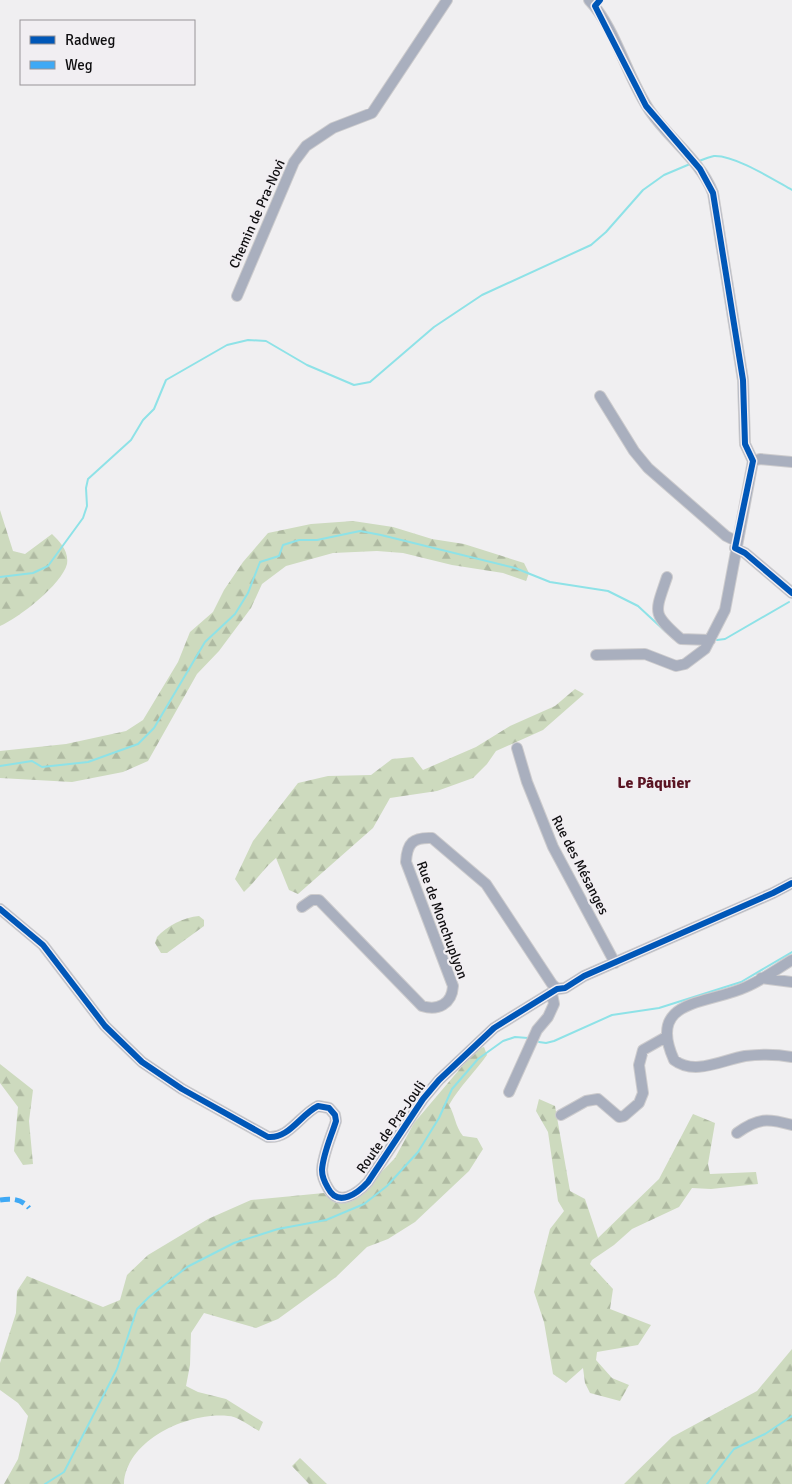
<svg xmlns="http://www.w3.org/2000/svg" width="792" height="1484" font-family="Signika,sans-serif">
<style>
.forest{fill:url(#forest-firs)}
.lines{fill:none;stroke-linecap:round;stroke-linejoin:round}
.stream{stroke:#8ee2e7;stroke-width:2}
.minor-casing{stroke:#cccbcd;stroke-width:12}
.minor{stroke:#a9afbe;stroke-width:10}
.quiet{stroke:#3fa9f5;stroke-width:5;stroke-dasharray:10 5;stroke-linecap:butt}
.cycleway-casing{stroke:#f1eef2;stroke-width:9}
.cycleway{stroke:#0057b8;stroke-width:6}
.labels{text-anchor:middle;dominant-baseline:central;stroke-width:4.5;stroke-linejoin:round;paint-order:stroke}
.street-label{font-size:14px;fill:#0f0e10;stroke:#f1eef2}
.quarter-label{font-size:16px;font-weight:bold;fill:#5a1423;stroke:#f1eef2}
</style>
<defs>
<pattern id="forest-firs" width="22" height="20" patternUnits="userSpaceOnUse" patternTransform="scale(1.25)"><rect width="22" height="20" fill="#cddabe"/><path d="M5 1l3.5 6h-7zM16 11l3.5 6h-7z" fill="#afbaa2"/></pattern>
</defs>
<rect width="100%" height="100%" fill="#f0eff1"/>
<path class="forest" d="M 0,510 L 13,551 L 25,554 L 52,534 C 60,542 69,551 67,564 C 62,584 19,618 0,626 Z
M 353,521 L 393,527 L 432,539 L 464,544 L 524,563 L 529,573 L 526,581 L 503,573 L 452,565 L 403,553 L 377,551 L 333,553 L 286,566 L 262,584 L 251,608 L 219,651 L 197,674 L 148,761 L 123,772 L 72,782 L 0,778 L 0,751 L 66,744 L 126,731 L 143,720 L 178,662 L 190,632 L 213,612 L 224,590 L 243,562 L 268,533 L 311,524 Z
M 575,689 L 584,694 L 543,730 L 496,751 L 487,764 L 473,778 L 437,791 L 390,798 L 373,828 L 298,894 L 289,890 L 276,858 C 263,869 256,881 244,892 L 235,879 L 253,841 L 298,783 L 328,776 L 371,775 L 392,759 L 413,757 L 423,770 L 476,747 L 510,726 L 555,706 Z
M 199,916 L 204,920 L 204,926 L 167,953 L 161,953 L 155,943 L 157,937 C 167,926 184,917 199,916 Z
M 484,1047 L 487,1055 C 475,1072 460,1086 449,1105 C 455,1115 455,1126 463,1136 L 477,1138 L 483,1149 L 469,1171 L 415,1222 L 388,1239 L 367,1247 L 336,1277 L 278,1319 L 256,1328 L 204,1313 L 191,1333 L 190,1365 L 186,1386 L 198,1392 L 226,1399 L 263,1422 L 259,1431 C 250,1426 237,1416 228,1416 C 188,1412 126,1440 124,1484 L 4,1484 L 18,1459 L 28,1416 L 18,1403 L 0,1390 L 0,1363 L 16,1313 L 17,1291 L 27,1276 L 103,1307 L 120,1300 L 127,1275 L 148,1255 L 208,1219 L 251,1200 L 324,1193 L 337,1202 L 359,1195 L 395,1158 L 414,1123 L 464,1064 L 470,1051 Z
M 0,1064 L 33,1090 L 29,1121 L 33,1164 L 23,1165 L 14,1151 L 18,1107 L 0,1083 Z
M 539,1099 L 555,1106 L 570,1191 L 585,1199 L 598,1238 L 659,1179 L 693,1114 L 715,1123 L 708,1164 L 710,1174 L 756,1172 L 758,1184 L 711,1189 L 692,1188 L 679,1207 L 632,1229 L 614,1245 L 592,1260 L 590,1264 L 613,1289 L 610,1309 L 651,1325 L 638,1345 L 597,1352 L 596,1360 L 612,1378 L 629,1385 L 620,1401 L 590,1393 L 585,1383 L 583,1368 L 566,1383 L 553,1374 L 544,1322 L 534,1292 L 550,1229 L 564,1211 L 558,1201 L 548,1132 L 536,1111 Z
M 792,1349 L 792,1484 L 624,1484 L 672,1437 L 757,1391 Z
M 300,1458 L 327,1484 L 309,1484 L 292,1466 Z"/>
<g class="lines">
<path class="stream" d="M 699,161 C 704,159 709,157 714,156 C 735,155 774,180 792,190
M 0,577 L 33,573 L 48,566 L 83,518 L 87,506 L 86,488 L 88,479 L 131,440 L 143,420 L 154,409 L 166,380 L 227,345 L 248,340 L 266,341 L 307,365 L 354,385 L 370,382 L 434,327 L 482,295 L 591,245 L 606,232 L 643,190 L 664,175 L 690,164
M 717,640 L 725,639 L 789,602
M 0,766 L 32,761 L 42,767 L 88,762 L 138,744 L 154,728 L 205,642 L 235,614 L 248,593 L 260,562 L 279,556 L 283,545 L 299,540 L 317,540 L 360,531 L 381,535 L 515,568 L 550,582 L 608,591 L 638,606 L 666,632
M 539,1042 L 546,1043 L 554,1041 L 612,1015 L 659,1008 L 741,982 L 792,952
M 45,1484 L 64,1472 L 117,1369 L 137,1309 L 149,1297 L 187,1267 L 234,1243 L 278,1229 L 326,1220 L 364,1204 L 387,1186 L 418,1152 L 439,1118 L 452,1089 L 478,1059 L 503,1041 L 515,1037 L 528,1038
M 707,1484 L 734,1449 L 765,1434 L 792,1416"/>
<g class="minor-casing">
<path id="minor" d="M 589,0 C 616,28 627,78 650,111 C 670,140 700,160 713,193 L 743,380 L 745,444 L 753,461
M 237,296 L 294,162 L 306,146 L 333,128 L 372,113 L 447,0
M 600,396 L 634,451 L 648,468 L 726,536 L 736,541
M 753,461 L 760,459 L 792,462
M 735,548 L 745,553 L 792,593
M 667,577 C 655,613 651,613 681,639 L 710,640
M 596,655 L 645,654 L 676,666 L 685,664 L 705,649 L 725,610 L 753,461
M 517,748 L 527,782 L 553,847 L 615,963
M 302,907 L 312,900 L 319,900 L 422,1006 C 438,1011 452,1004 453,986 L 406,862 C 407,843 413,837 432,838 L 486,884 L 552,984 L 557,989
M 0,909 L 43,945 L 105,1026 L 142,1062 L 182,1089 L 268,1137 C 289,1139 300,1115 318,1106 L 329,1108 L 335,1115 L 336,1121 C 331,1137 323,1154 322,1170 C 322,1176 325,1183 328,1188 C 338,1208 358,1193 368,1182 L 423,1099 L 439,1080 L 494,1028 L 557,989 L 565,988 L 584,976 L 773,893 L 792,883
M 792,960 C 777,969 762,980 746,987 C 707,1005 646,998 674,1060 C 695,1076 722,1060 745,1056 C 762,1054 776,1054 792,1057
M 761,978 L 792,982
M 509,1092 L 537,1030 L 548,1017 L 554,1004 L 552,994
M 561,1115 L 586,1101 L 598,1099 L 619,1117 L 624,1116 L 639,1103 L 643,1093 L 639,1065 L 643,1050 L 666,1037
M 737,1133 C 758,1118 767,1118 792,1125"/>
</g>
<use href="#minor" class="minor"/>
<path class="quiet" d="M 0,1200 C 11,1198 22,1199 29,1208"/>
<g class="cycleway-casing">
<path id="cycleway" d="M 600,0 L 595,6 L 646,106 L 700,169 L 713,193 L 743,380 L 745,444 L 753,461 L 735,548 L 745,553 L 792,593
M 0,909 L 43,945 L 105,1026 L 142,1062 L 182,1089 L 268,1137 C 289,1139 300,1115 318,1106 L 329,1108 L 335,1115 L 336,1121 C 331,1137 323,1154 322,1170 C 322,1176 325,1183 328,1188 C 338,1208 358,1193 368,1182 L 423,1099 L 439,1080 L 494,1028 L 557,989 L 565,988 L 584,976 L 773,893 L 792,883"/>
</g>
<use href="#cycleway" class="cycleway"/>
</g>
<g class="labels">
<g class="street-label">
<text transform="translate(257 214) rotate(-66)">Chemin de Pra-Novi</text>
<text transform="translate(580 865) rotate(63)">Rue des Mésanges</text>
<text transform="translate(442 920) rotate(70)">Rue de Monchuplyon</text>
<text transform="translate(391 1127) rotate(-55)">Route de Pra-Jouli</text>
</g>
<g class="quarter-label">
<text x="654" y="783">Le Pâquier</text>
</g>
</g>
<rect x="20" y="20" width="175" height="65" fill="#f1eef2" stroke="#979498"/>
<rect x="30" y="36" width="25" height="8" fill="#0057b8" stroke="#979498"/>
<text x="65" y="45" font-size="15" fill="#0f0e10">Radweg</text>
<rect x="30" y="61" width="25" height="8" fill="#3fa9f5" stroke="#979498"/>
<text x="65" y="70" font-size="15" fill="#0f0e10">Weg</text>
</svg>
